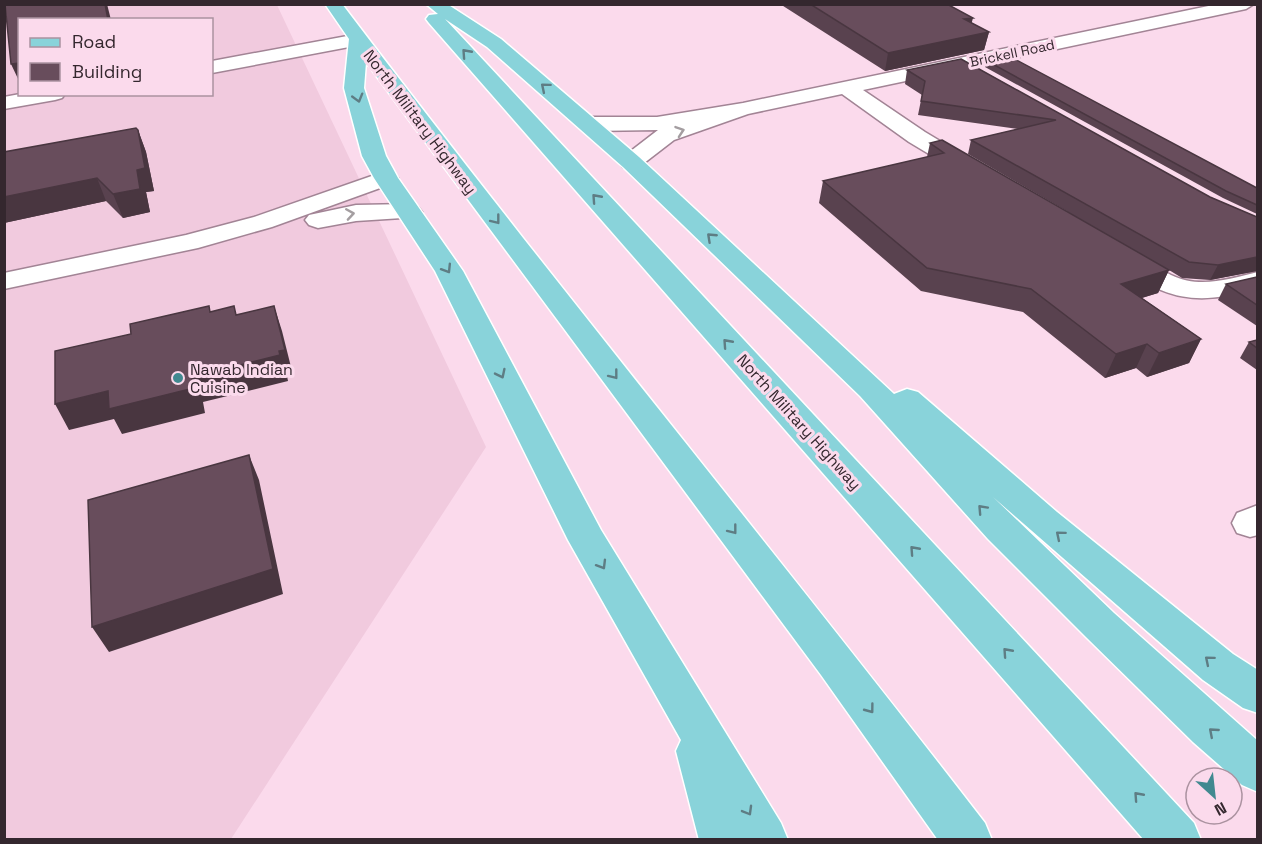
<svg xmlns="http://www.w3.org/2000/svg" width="1262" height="844" font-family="'Space Grotesk',sans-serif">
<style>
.built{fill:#f1cade;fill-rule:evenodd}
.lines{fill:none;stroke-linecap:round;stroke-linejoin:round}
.minor-casing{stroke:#a28495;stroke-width:3}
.major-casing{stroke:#fff;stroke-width:3}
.minor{fill:#fff;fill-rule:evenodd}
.major{fill:#89d3da;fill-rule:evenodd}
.wall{fill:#59424f}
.shaded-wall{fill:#493640}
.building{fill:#684d5c;stroke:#493640;stroke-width:1.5}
.oneway{stroke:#5e7d84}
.oneway2{stroke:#a49ea1}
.poi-dot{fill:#418990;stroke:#fbdaec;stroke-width:2}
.labels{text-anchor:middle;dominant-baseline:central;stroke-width:6;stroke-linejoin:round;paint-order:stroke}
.far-street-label{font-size:14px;fill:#34272e;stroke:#fbdaec}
.street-label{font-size:16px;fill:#34272e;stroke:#fbdaec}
.poi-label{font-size:16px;fill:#34272e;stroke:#fbdaec;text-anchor:start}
</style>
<rect width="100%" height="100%" fill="#fbdaec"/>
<path class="built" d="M 5,5 L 277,5 L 486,447 L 231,839 L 5,840 ZM 20,20 L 212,20 L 212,94 L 20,94 Z"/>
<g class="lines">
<g class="minor-casing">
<path id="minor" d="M 1218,4 L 1254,4 L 1246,9 L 863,90 L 925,132 L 975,162 L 979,167 L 975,172 L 967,174 L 959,172 L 909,142 L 842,94 L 748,114 L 674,140 L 639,167 L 631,169 L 623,167 L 619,162 L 623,157 L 658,130 L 590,131 L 582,129 L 579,124 L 582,119 L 590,117 L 657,117 L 743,103 Z
M 358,34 L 365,36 L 367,40 L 365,44 L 212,73 L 212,61 Z
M 20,94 L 65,94 L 62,98 L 55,100 L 4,109 L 4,97 Z
M 386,171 L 394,173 L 398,178 L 394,183 L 272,227 L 198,248 L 4,289 L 4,273 L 186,235 L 254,217 Z
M 409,204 L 418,207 L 422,212 L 418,217 L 356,221 L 318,228 L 309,225 L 305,220 L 309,215 L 356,205 Z
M 1125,252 C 1142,256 1155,267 1171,275 C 1200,289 1228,279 1258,272 L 1258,289 C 1193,306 1172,300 1115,266 L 1112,260 L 1115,254 Z
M 1258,505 L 1258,535 L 1250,537 L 1237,533 L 1232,523 L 1237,513 Z"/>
</g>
<g class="major-casing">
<path id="major" d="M 325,4 L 342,4 C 552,281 773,548 985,823 L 992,840 L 938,840 L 821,675 L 366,62 L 364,88 L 386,156 L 398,178 L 463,271 L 601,530 L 781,823 L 788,840 L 699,840 L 676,751 L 681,740 L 568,540 L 435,271 L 374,178 L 362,156 L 344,88 L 349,39 Z
M 426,4 L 447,4 L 501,39 L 639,157 L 894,394 L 907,389 L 918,392 L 1057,512 L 1233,654 L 1258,670 L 1258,713 L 1243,708 L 1203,680 L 993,497 L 1114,613 L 1258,741 L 1258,792 L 1242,785 L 1193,742 L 1086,637 L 988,539 L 860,396 L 623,167 L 487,47 L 445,19 L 1194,823 L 1201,840 L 1144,840 L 429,23 L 426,19 L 429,15 L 438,14 Z"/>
</g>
<use href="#minor" class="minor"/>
<use href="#major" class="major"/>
</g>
<path class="wall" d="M 780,4 L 947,4 L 971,23 L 989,32 L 984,50 L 885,71 Z
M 961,59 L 1210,197 L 1257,217 L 1257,271 L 1210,280 L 1182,278 L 1169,270 L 1158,293 L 1142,298 L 1201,339 L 1189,363 L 1147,377 L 1136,368 L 1105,378 L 1023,312 L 921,291 L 819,203 L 823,181 L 927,157 L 930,143 L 1070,213 L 968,154 L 971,140 L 1018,129 L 918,115 L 922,95 L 905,84 L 907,70 Z
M 987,61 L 1257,188 L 1257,214 L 1223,198 L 985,67 Z
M 138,130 L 146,152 L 154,191 L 146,192 L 150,212 L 123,218 L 106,201 L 4,223 L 4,152 Z
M 1257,277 L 1257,326 L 1218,300 L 1226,284 Z
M 1257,340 L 1257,370 L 1240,358 L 1249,342 Z"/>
<path class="shaded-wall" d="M 105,4 L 107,4 L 111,20 L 108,20 Z
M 973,18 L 968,36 L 964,19 Z
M 989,32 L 984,50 L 885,71 L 888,53 Z
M 20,63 L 20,83 L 11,64 Z
M 138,130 L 146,152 L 154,191 L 146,192 L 150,212 L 123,218 L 113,194 L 137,170 Z
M 97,178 L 106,201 L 4,223 L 4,197 Z
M 1257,257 L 1257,271 L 1210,280 L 1218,265 Z
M 1169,270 L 1158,293 L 1111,307 L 1121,284 Z
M 274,306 L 282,331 L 293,375 L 287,376 L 288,381 L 203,402 L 205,413 L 122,434 L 114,419 L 69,430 L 55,404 L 108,391 L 192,377 Z
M 1201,339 L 1189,363 L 1147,377 L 1159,353 Z
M 1147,344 L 1136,368 L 1105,378 L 1116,354 Z
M 249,455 L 259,480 L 283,594 L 109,652 L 92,627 Z"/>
<path class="building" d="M 5,4 L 105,4 L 108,20 L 20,20 L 20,63 L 11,64 Z
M 810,4 L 947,4 L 973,18 L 964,19 L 989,32 L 888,53 Z
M 1009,56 L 1257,188 L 1257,205 L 1226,191 L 987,61 Z
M 961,59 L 1210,197 L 1257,217 L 1257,257 L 1218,265 L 1189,262 L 971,140 L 1056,120 L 921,101 L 925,81 L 907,70 Z
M 136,128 L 138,130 L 145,168 L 137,170 L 140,189 L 113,194 L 97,178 L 4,197 L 4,152 Z
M 942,140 L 1169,270 L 1121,284 L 1201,339 L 1159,353 L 1147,344 L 1116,354 L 1031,289 L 927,268 L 823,181 L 944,153 L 930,143 Z
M 1257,277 L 1257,305 L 1226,284 Z
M 209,306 L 210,312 L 234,306 L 236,315 L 274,306 L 285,350 L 279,351 L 280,355 L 192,377 L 194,388 L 109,409 L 108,391 L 55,404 L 55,351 L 131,334 L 130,324 Z
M 1257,340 L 1257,348 L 1249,342 Z
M 249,455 L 273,569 L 92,627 L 88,500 Z"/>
<defs><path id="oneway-chevron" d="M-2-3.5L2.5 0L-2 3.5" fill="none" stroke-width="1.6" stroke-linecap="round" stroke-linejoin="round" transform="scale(1.5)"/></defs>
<g class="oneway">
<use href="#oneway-chevron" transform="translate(466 53) rotate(-132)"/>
<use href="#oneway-chevron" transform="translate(545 87) rotate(-140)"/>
<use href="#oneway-chevron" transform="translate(358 98) rotate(74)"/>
<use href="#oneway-chevron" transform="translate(596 198) rotate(-132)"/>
<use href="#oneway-chevron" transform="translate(496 220) rotate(52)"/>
<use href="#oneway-chevron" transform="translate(711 237) rotate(-137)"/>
<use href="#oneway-chevron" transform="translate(447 269) rotate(58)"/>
<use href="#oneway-chevron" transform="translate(727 343) rotate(-132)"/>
<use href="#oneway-chevron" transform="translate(501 374) rotate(64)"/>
<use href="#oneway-chevron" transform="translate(614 375) rotate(52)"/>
<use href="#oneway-chevron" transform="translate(982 509) rotate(-133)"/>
<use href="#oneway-chevron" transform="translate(733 530) rotate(52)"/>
<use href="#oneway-chevron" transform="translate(1060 535) rotate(-140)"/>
<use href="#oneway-chevron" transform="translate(914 550) rotate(-132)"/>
<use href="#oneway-chevron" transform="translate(602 565) rotate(59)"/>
<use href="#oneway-chevron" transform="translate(1007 652) rotate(-132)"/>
<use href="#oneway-chevron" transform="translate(1209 660) rotate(-140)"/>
<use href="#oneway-chevron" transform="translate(870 709) rotate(53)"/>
<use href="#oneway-chevron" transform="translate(1213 732) rotate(-139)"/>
<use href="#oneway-chevron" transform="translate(1138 796) rotate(-132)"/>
<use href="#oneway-chevron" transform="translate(748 811) rotate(60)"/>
</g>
<g class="oneway2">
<use href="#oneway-chevron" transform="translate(680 131) rotate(-19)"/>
<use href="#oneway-chevron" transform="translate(350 214) rotate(-9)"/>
</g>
<circle class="poi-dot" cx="178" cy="378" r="6"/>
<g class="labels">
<g class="far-street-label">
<text transform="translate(1012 53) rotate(-12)">Brickell Road</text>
</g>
<g class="street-label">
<text transform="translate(420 122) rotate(53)">North Military Highway</text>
<text transform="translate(799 422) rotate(48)">North Military Highway</text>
</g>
<g class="poi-label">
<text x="190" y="369">Nawab Indian<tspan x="190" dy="18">Cuisine</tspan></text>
</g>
</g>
<rect width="1262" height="844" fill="none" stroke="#34272e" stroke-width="12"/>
<rect x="18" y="18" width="195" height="78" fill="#fbdaec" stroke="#ab92a0" stroke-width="1.5"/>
<rect x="30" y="38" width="30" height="9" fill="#89d3da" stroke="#ab92a0" stroke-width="1.5"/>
<text x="72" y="48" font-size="18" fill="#34272e">Road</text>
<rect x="30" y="63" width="30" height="18" fill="#684d5c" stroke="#ab92a0" stroke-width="1.5"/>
<text x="72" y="78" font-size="18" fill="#34272e">Building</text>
<g transform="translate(1214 796) rotate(153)"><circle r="28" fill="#fbdaec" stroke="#ab92a0" stroke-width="1.5"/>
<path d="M0-4.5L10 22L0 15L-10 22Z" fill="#418990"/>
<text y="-9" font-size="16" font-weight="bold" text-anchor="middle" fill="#34272e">N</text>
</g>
</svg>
